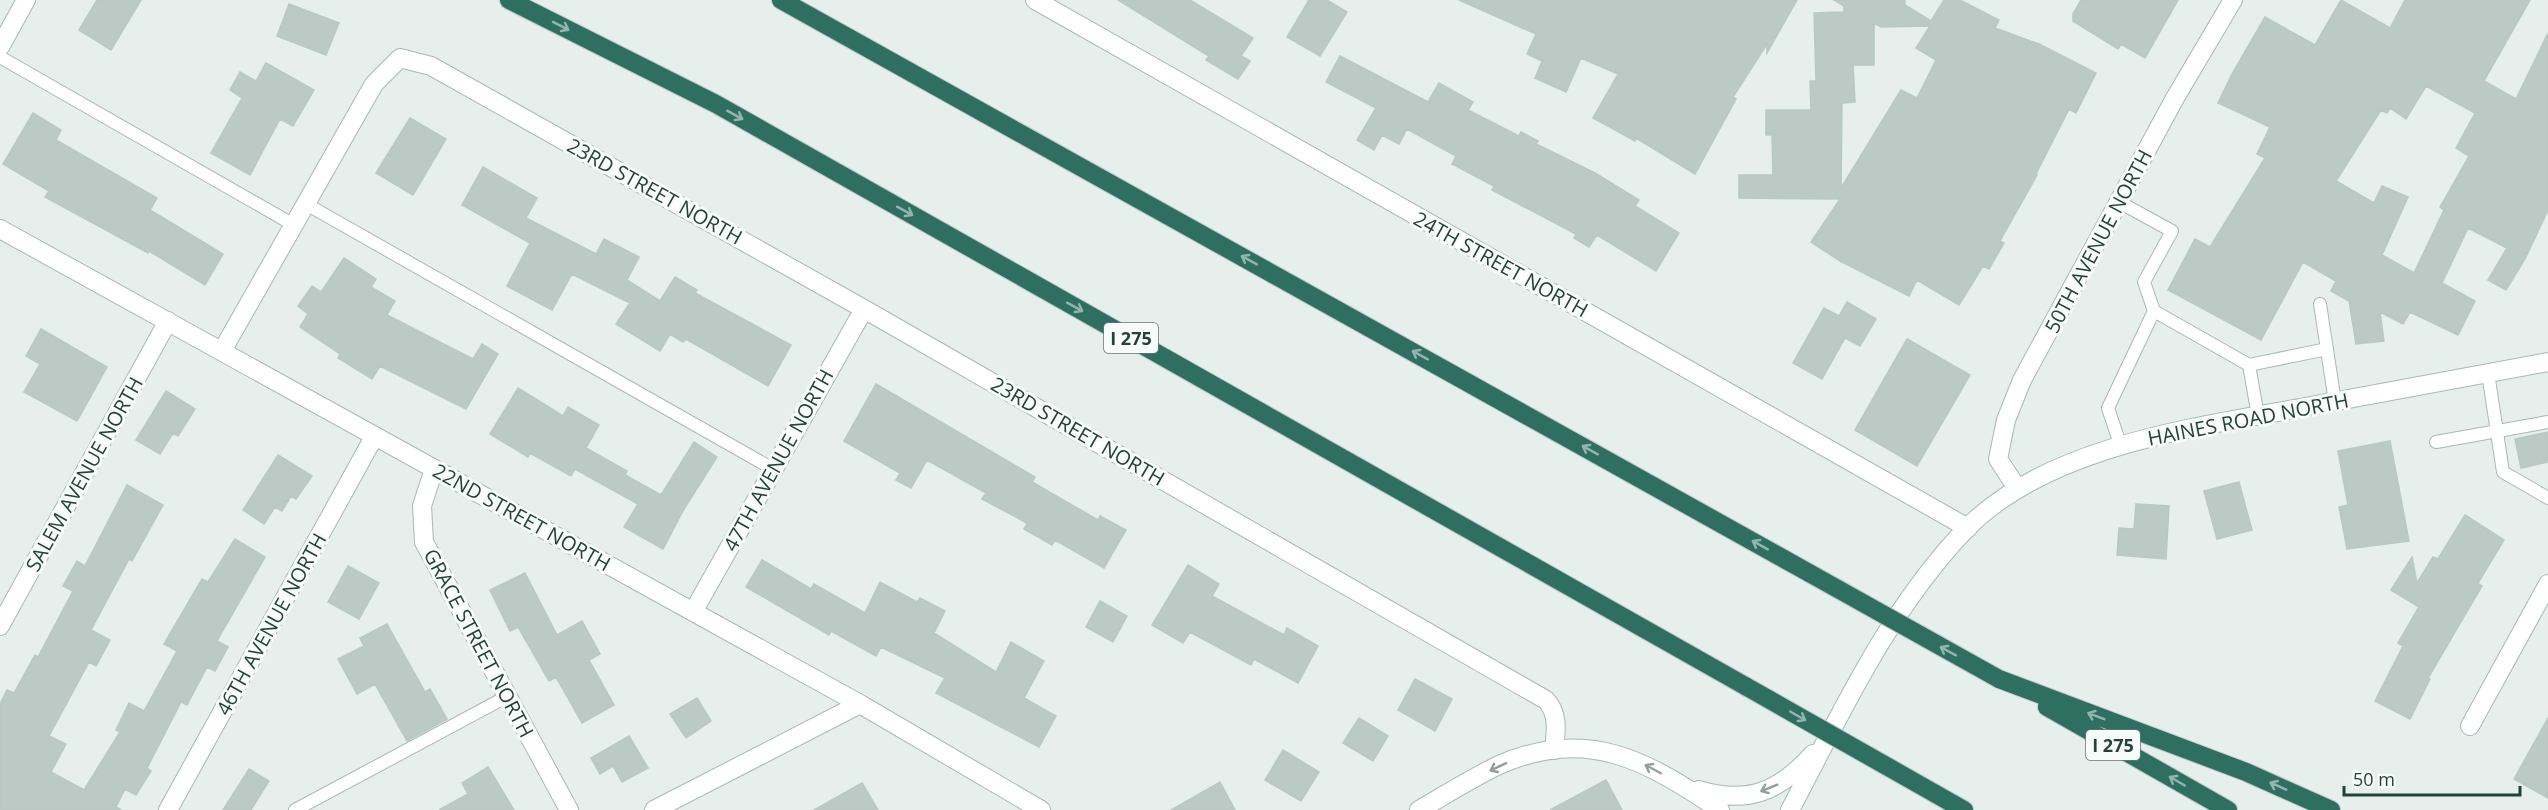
<svg xmlns="http://www.w3.org/2000/svg" width="2548" height="810" font-family="'Open Sans',sans-serif">
<style>
.building{fill:#bbcac4;stroke:#b8c9c2;stroke-width:1.5;fill-rule:evenodd}
.lines{fill:none;stroke-linecap:round;stroke-linejoin:round}
.lane-casing{stroke:#a8b8b2;stroke-width:14}
.street-casing{stroke:#a8b8b2;stroke-width:20}
.secondary-casing{stroke:#a4bbb3;stroke-width:20}
.highway-casing{stroke:#c2cac8;stroke-width:20}
.lane{stroke:#fff;stroke-width:12}
.street{stroke:#fff;stroke-width:18}
.secondary{stroke:#fff;stroke-width:18}
.highway{stroke:#2f6f62;stroke-width:18}
.highway-bridge-casing{stroke:#c2cac8;stroke-width:20;stroke-linecap:butt}
.highway-bridge{stroke:#2f6f62;stroke-width:18}
.oneway{stroke:#93b5ae}
.oneway2{stroke:#92a09c}
.labels{text-anchor:middle;dominant-baseline:central;stroke-width:6;stroke-linejoin:round;paint-order:stroke}
.shield{fill:#f7fbf9;stroke:#637a73;stroke-width:1.5}
.shield-label{font-size:18px;font-weight:bold;fill:#24423a}
.street-label{font-size:20px;fill:#24423a;stroke:#f7fbf9}
</style>
<rect width="100%" height="100%" fill="#e6efeb"/>
<path class="building" d="M 97,0 L 141,0 L 111,50 L 79,30 Z
M 1118,0 L 1190,0 L 1253,38 L 1241,56 L 1250,61 L 1238,79 L 1206,60 L 1209,56 Z
M 1309,0 L 1327,0 L 1347,12 L 1320,56 L 1287,37 Z
M 1459,0 L 1797,0 L 1767,53 L 1767,44 L 1733,97 L 1736,99 L 1695,174 L 1636,138 L 1635,141 L 1593,118 L 1618,74 L 1581,58 L 1566,92 L 1535,78 L 1542,61 L 1527,54 L 1536,34 Z
M 1834,0 L 1905,0 L 1905,5 L 1931,21 L 1944,0 L 1960,0 L 1999,20 L 1995,28 L 2039,44 L 2096,73 L 2076,113 L 2069,109 L 2036,174 L 2037,175 L 2000,241 L 2004,243 L 1989,269 L 1983,266 L 1959,305 L 1917,280 L 1909,296 L 1840,261 L 1811,242 L 1840,199 L 1739,198 L 1739,175 L 1773,175 L 1772,135 L 1766,135 L 1766,110 L 1811,110 L 1810,81 L 1816,81 L 1814,13 L 1844,12 L 1844,6 ZM 1874,23 L 1881,27 L 1930,26 L 1916,48 L 1936,60 L 1917,98 L 1901,90 L 1841,188 L 1842,103 L 1855,102 L 1853,65 L 1874,65 Z
M 2081,0 L 2178,0 L 2145,58 L 2121,44 L 2118,49 L 2073,21 L 2073,14 Z
M 2341,0 L 2390,28 L 2405,0 L 2530,0 L 2484,81 L 2516,99 L 2548,33 L 2548,210 L 2525,259 L 2506,290 L 2488,280 L 2507,248 L 2468,228 L 2442,283 L 2475,301 L 2458,335 L 2410,312 L 2403,324 L 2380,312 L 2384,341 L 2356,344 L 2349,301 L 2331,291 L 2336,281 L 2303,262 L 2261,340 L 2168,290 L 2195,239 L 2210,247 L 2265,158 L 2257,154 L 2270,127 L 2218,103 L 2232,74 L 2265,17 L 2315,45 ZM 2426,86 L 2475,113 L 2456,148 L 2469,156 L 2440,207 L 2444,210 L 2414,273 L 2382,255 L 2408,197 L 2382,186 L 2374,203 L 2336,181 L 2381,110 L 2387,113 L 2390,108 L 2406,119 Z
M 289,4 L 339,23 L 326,55 L 277,36 Z
M 1340,56 L 1428,102 L 1439,83 L 1473,102 L 1468,110 L 1519,136 L 1521,132 L 1538,141 L 1536,144 L 1595,173 L 1639,200 L 1635,206 L 1679,233 L 1656,271 L 1597,235 L 1589,247 L 1574,238 L 1576,234 L 1492,190 L 1494,186 L 1452,164 L 1456,156 L 1407,129 L 1399,144 L 1382,135 L 1374,150 L 1357,140 L 1376,108 L 1326,82 Z
M 266,63 L 314,90 L 293,126 L 280,119 L 250,175 L 211,153 L 242,98 L 230,90 L 240,72 L 256,81 Z
M 33,113 L 61,130 L 56,140 L 157,198 L 150,210 L 223,254 L 205,285 L 149,251 L 148,253 L 45,197 L 49,191 L 3,164 Z
M 410,118 L 446,139 L 413,195 L 376,173 Z
M 483,167 L 537,198 L 526,218 L 596,254 L 604,239 L 639,257 L 627,280 L 660,301 L 675,277 L 697,290 L 695,293 L 791,345 L 768,386 L 686,339 L 683,342 L 670,334 L 660,351 L 616,324 L 630,303 L 572,274 L 552,310 L 507,286 L 530,243 L 462,205 Z
M 344,258 L 376,279 L 371,287 L 395,301 L 387,315 L 473,359 L 482,344 L 498,354 L 466,409 L 380,366 L 372,379 L 338,358 L 340,354 L 300,327 L 308,314 L 298,306 L 312,286 L 321,292 Z
M 1847,302 L 1876,319 L 1860,346 L 1845,338 L 1822,379 L 1793,363 L 1824,308 L 1839,316 Z
M 41,329 L 107,367 L 77,421 L 24,392 L 40,364 L 26,356 Z
M 1907,339 L 1970,375 L 1917,466 L 1855,430 Z
M 876,384 L 1035,477 L 1032,482 L 1098,520 L 1100,516 L 1126,530 L 1104,568 L 1055,540 L 1052,545 L 1024,529 L 1027,523 L 982,499 L 986,493 L 927,460 L 911,488 L 896,480 L 900,473 L 844,441 Z
M 518,388 L 563,416 L 568,407 L 599,425 L 586,448 L 627,471 L 625,475 L 661,495 L 694,442 L 717,457 L 684,509 L 663,549 L 624,527 L 638,504 L 575,469 L 571,476 L 530,453 L 528,457 L 490,434 Z
M 166,391 L 195,409 L 178,436 L 173,433 L 160,454 L 136,440 Z
M 2548,432 L 2548,462 L 2521,468 L 2515,439 Z
M 2390,441 L 2409,541 L 2347,549 L 2339,507 L 2348,505 L 2338,451 Z
M 278,455 L 312,476 L 296,499 L 291,496 L 282,511 L 275,507 L 264,524 L 243,510 Z
M 2239,482 L 2252,530 L 2217,539 L 2204,491 Z
M 127,485 L 163,505 L 132,561 L 129,559 L 91,630 L 110,640 L 96,666 L 89,662 L 49,736 L 66,744 L 51,772 L 84,790 L 120,732 L 116,730 L 129,703 L 144,711 L 177,651 L 164,644 L 202,579 L 208,582 L 235,539 L 265,557 L 217,641 L 228,647 L 215,671 L 207,667 L 187,705 L 181,702 L 147,768 L 151,771 L 136,795 L 125,789 L 116,807 L 121,810 L 0,810 L 0,704 L 7,690 L 14,693 L 35,655 L 38,657 L 73,591 L 63,586 L 77,561 L 85,566 Z
M 2136,504 L 2169,506 L 2166,559 L 2117,555 L 2119,528 L 2134,529 Z
M 2465,515 L 2504,540 L 2478,583 L 2482,586 L 2428,678 L 2430,679 L 2410,719 L 2375,701 L 2403,646 L 2398,643 L 2419,607 L 2391,590 L 2412,557 L 2417,583 L 2433,557 L 2438,559 Z
M 762,560 L 811,589 L 814,584 L 865,613 L 880,582 L 917,602 L 920,598 L 945,611 L 934,633 L 996,672 L 1011,642 L 1044,661 L 1024,698 L 1056,716 L 1039,747 L 936,693 L 945,678 L 881,647 L 876,656 L 831,631 L 829,635 L 746,587 Z
M 1188,565 L 1219,584 L 1212,596 L 1284,635 L 1287,628 L 1318,646 L 1298,683 L 1254,659 L 1251,665 L 1190,632 L 1183,643 L 1152,625 Z
M 348,566 L 379,583 L 359,619 L 328,602 Z
M 525,573 L 557,635 L 582,621 L 600,654 L 589,660 L 614,705 L 582,723 L 556,677 L 549,681 L 518,627 L 510,631 L 490,590 Z
M 1100,601 L 1127,616 L 1113,642 L 1086,627 Z
M 387,624 L 425,692 L 430,689 L 447,719 L 407,741 L 375,684 L 357,694 L 338,659 L 364,646 L 360,638 Z
M 1415,679 L 1452,699 L 1435,731 L 1398,710 Z
M 697,698 L 711,721 L 686,738 L 670,714 Z
M 1359,718 L 1388,736 L 1373,761 L 1343,743 Z
M 2548,718 L 2548,798 L 2514,779 Z
M 629,736 L 648,768 L 622,782 L 613,766 L 600,774 L 591,758 Z
M 1283,750 L 1319,772 L 1301,801 L 1265,780 Z
M 488,767 L 514,810 L 439,810 L 468,794 L 462,783 Z
M 249,769 L 269,781 L 251,810 L 223,810 Z
M 1606,780 L 1622,810 L 1550,810 Z
M 1220,782 L 1235,810 L 1171,810 Z
M 862,783 L 878,810 L 814,810 Z"/>
<g class="lines">
<g class="lane-casing">
<path id="lane" d="M 0,57 L 294,225
M 2119,202 L 2172,231 L 2144,282 L 2154,311
M 306,204 L 773,469
M 2320,304 L 2335,402
M 2249,365 L 2327,349
M 2488,373 L 2503,472 L 2548,498
M 2436,442 L 2548,422
M 2121,447 L 2108,408 L 2154,311 L 2249,365 L 2258,416
M 295,810 L 508,696"/>
</g>
<g class="street-casing">
<path id="street" d="M 1035,0 L 1968,528
M 0,47 L 26,0
M 0,229 L 860,704 L 1041,810
M 222,351 L 374,84 L 400,58 L 431,66 L 864,309 L 1546,700 C 1559,714 1556,731 1554,750
M 434,469 L 422,506 L 424,542 L 569,810
M 2017,488 L 1998,459 L 2006,420 L 2022,380 L 2175,98 L 2233,0
M 693,612 L 864,309
M 0,626 L 168,321
M 2470,726 L 2548,584
M 168,810 L 374,437
M 654,810 L 860,704"/>
</g>
<g class="secondary-casing">
<path id="secondary" d="M 1699,790 C 1748,805 1780,791 1813,754
M 1419,810 C 1445,795 1472,778 1499,765 C 1588,726 1647,761 1720,810
M 1790,810 C 1841,713 1889,609 1966,529 C 2047,446 2196,427 2305,407 C 2386,392 2467,377 2548,362"/>
</g>
<g class="highway-casing">
<path id="highway" d="M 509,0 L 716,104 L 1747,687
M 781,0 L 1811,574
M 1999,679 L 2246,772 L 2331,810
M 2047,707 L 2228,810
M 1934,793 L 1964,810"/>
</g>
<use href="#lane" class="lane"/>
<use href="#street" class="street"/>
<use href="#secondary" class="secondary"/>
<use href="#highway" class="highway"/>
<g class="highway-bridge-casing">
<path id="highway-bridge" d="M 1811,574 L 1999,679
M 1747,687 L 1934,793"/>
</g>
<use href="#highway-bridge" class="highway-bridge"/>
</g>
<defs><path id="oneway-shaft" d="M-6 0H5M1.5-3L5.5 0L1.5 3" fill="none" stroke-width="1.6" stroke-linecap="round" stroke-linejoin="round" transform="scale(1.5)"/></defs>
<g class="oneway">
<use href="#oneway-shaft" transform="translate(561 26) rotate(27)"/>
<use href="#oneway-shaft" transform="translate(735 115) rotate(29)"/>
<use href="#oneway-shaft" transform="translate(905 211) rotate(29)"/>
<use href="#oneway-shaft" transform="translate(1249 260) rotate(-151)"/>
<use href="#oneway-shaft" transform="translate(1075 307) rotate(29)"/>
<use href="#oneway-shaft" transform="translate(1420 355) rotate(-151)"/>
<use href="#oneway-shaft" transform="translate(1590 450) rotate(-151)"/>
<use href="#oneway-shaft" transform="translate(1760 545) rotate(-151)"/>
<use href="#oneway-shaft" transform="translate(1948 651) rotate(-151)"/>
<use href="#oneway-shaft" transform="translate(1798 716) rotate(30)"/>
<use href="#oneway-shaft" transform="translate(2096 716) rotate(-159)"/>
<use href="#oneway-shaft" transform="translate(2177 781) rotate(-150)"/>
<use href="#oneway-shaft" transform="translate(2278 786) rotate(-156)"/>
</g>
<g class="oneway2">
<use href="#oneway-shaft" transform="translate(1498 767) rotate(155)"/>
<use href="#oneway-shaft" transform="translate(1653 769) rotate(-152)"/>
<use href="#oneway-shaft" transform="translate(1769 788) rotate(158)"/>
</g>
<g class="labels">
<g class="shield">
<rect x="1104" y="323" width="54" height="30" rx="4.5"/>
<rect x="2086" y="730" width="54" height="30" rx="4.5"/>
</g>
<g class="shield-label">
<text x="1131" y="338">I 275</text>
<text x="2113" y="745">I 275</text>
</g>
<g class="street-label">
<text transform="translate(655 191) rotate(29)">23RD STREET NORTH</text>
<text transform="translate(2098 241) rotate(-62)">50TH AVENUE NORTH</text>
<text transform="translate(1501 264) rotate(29)">24TH STREET NORTH</text>
<text transform="translate(2248 419) rotate(-11)">HAINES ROAD NORTH</text>
<text transform="translate(1078 431) rotate(30)">23RD STREET NORTH</text>
<text transform="translate(778 460) rotate(-61)">47TH AVENUE NORTH</text>
<text transform="translate(84 474) rotate(-61)">SALEM AVENUE NORTH</text>
<text transform="translate(522 517) rotate(29)">22ND STREET NORTH</text>
<text transform="translate(271 624) rotate(-61)">46TH AVENUE NORTH</text>
<text transform="translate(479 643) rotate(62)">GRACE STREET NORTH</text>
</g>
</g>
<path d="M2344 786v9h176v-9" fill="none" stroke="#24423a" stroke-width="3"/>
<text x="2353" y="786" font-size="18" fill="#24423a" stroke="#f7fbf9" stroke-width="4.5" paint-order="stroke">50 m</text>
</svg>
